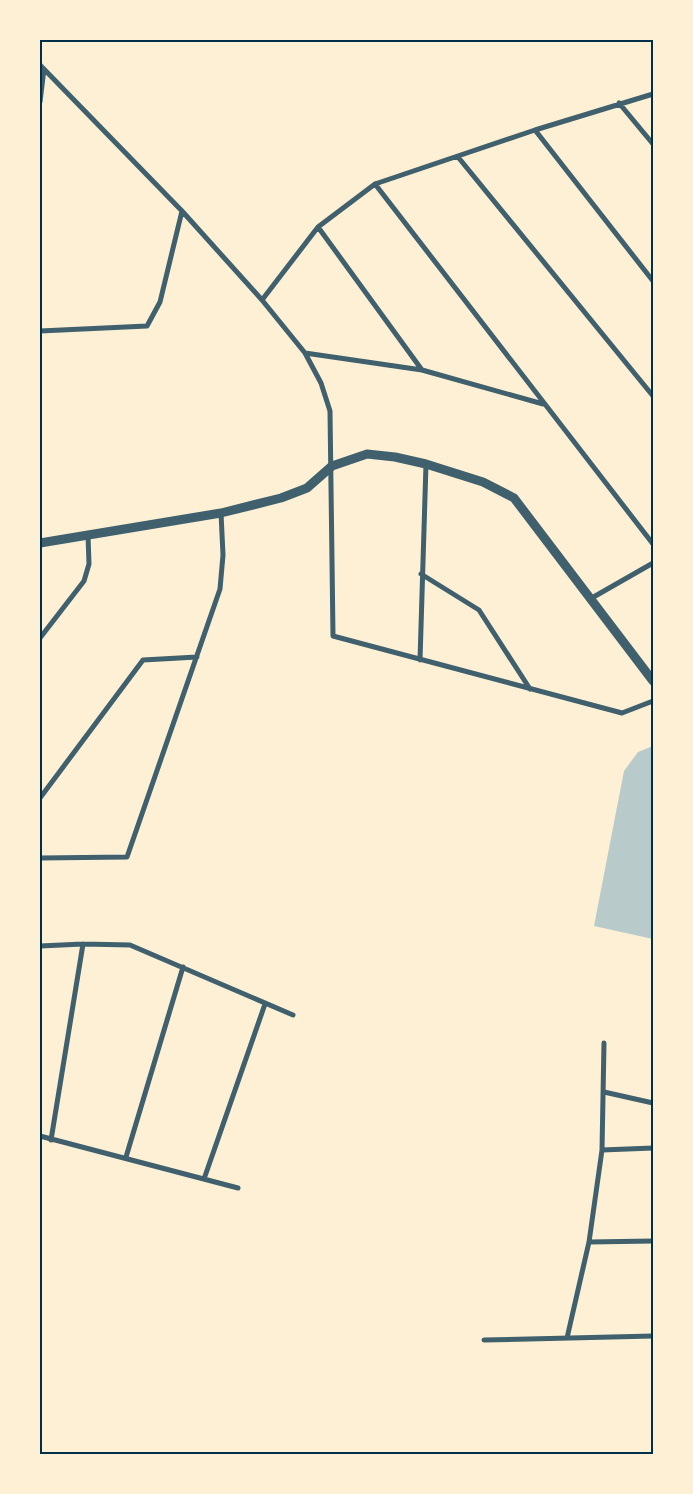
<svg xmlns="http://www.w3.org/2000/svg" width="693" height="1494" font-family="Lora,serif">
<style>
.green{fill:#b9caca}
.lines{fill:none;stroke-linecap:round;stroke-linejoin:round}
.minor{stroke:#3f606c;stroke-width:5}
.tertiary{stroke:#3f606c;stroke-width:9}
.neatline{fill:none;stroke:#003049;stroke-width:2}
</style>
<rect width="100%" height="100%" fill="#fdf0d5"/>
<path class="green" d="M 653,746 L 653,939 L 594,926 L 624,771 L 638,752 Z"/>
<g class="lines">
<path class="minor" d="M 40,65 L 182,211 L 262,300 L 305,353 L 321,383 L 330,411 L 333,636 L 622,713 L 653,701
M 40,102 L 44,69
M 619,103 L 653,144
M 535,130 L 653,281
M 458,157 L 653,396
M 375,184 L 653,544
M 318,227 L 422,370
M 262,300 L 318,227 L 375,184 L 535,130 L 653,94
M 40,331 L 147,326 L 160,302 L 182,211
M 305,353 L 422,370 L 543,404
M 421,574 L 479,610 L 530,689
M 590,599 L 653,563
M 40,638 L 84,581 L 89,564 L 88,535
M 420,660 L 426,464
M 40,798 L 143,660 L 197,657
M 40,858 L 127,857 L 220,589 L 223,555 L 221,513
M 40,946 L 83,944 L 130,945 L 293,1015
M 604,1092 L 653,1103
M 40,1136 L 238,1188
M 51,1140 L 83,944
M 602,1150 L 653,1148
M 126,1157 L 183,967
M 204,1179 L 265,1004
M 589,1242 L 653,1241
M 567,1338 L 589,1242 L 602,1150 L 604,1043
M 484,1340 L 653,1336"/>
<path class="tertiary" d="M 40,543 L 221,513 L 281,498 L 307,488 L 332,466 L 367,454 L 395,457 L 426,464 L 483,482 L 514,498 L 653,681"/>
</g>
<rect width="693" height="1494" fill="none" stroke="#fdf0d5" stroke-width="82"/>
<rect x="41" y="41" width="611" height="1412" class="neatline"/>
</svg>
